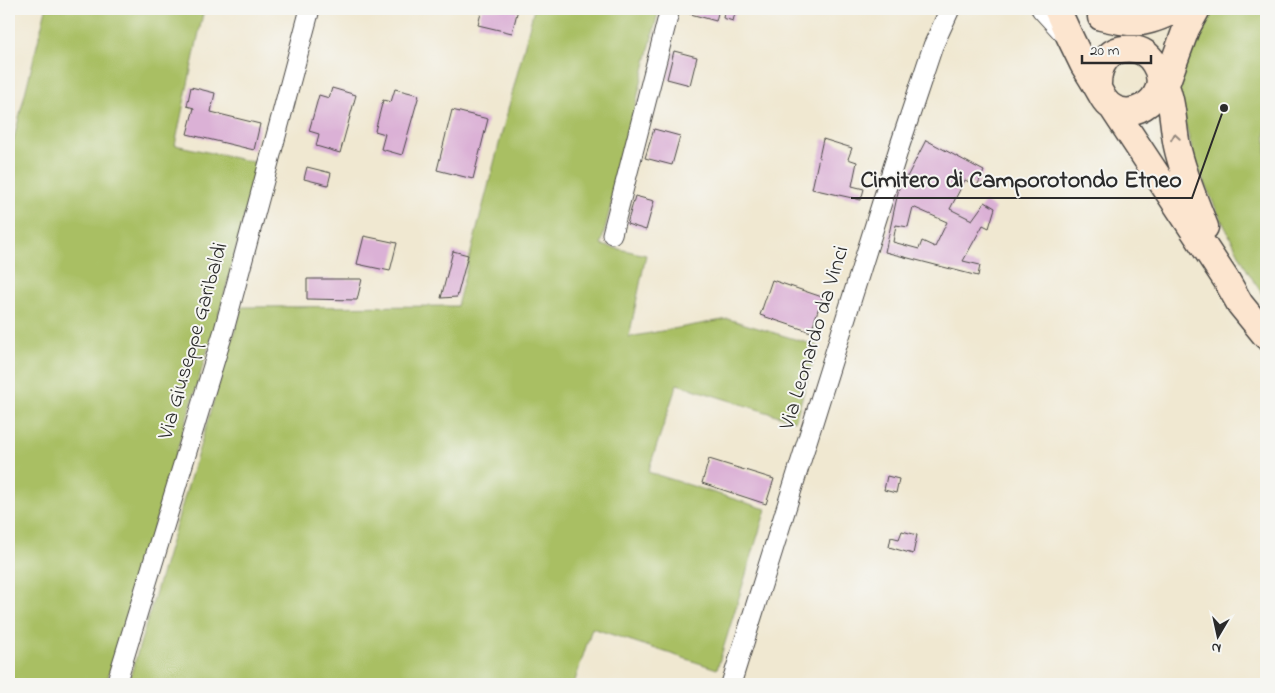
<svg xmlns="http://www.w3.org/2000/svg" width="1275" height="693" font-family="'Indie Flower',sans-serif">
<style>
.green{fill:#a9bf64;stroke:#6a7548}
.building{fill:#dbb1d6;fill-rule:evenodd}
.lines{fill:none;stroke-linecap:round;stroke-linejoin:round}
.street-casing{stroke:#494744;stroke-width:21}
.secondary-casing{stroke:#494744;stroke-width:29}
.street{stroke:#fff;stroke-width:19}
.secondary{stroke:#fce5cf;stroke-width:26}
.oneway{stroke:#94887d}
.labels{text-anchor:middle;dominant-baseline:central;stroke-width:4;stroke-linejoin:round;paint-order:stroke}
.street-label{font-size:22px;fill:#2b2b2b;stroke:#f6f6f2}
.leader{fill:none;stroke:#2b2b2b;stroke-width:2}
.callout-dot{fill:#2b2b2b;stroke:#f6f6f2;stroke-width:2}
.callout-label{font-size:24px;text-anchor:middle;font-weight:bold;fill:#2b2b2b;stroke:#f6f6f2;stroke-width:4;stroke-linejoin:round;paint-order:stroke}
</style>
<rect width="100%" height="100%" fill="#f6f6f2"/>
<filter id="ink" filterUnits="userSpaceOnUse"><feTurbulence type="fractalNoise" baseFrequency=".02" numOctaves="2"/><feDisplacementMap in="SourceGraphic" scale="10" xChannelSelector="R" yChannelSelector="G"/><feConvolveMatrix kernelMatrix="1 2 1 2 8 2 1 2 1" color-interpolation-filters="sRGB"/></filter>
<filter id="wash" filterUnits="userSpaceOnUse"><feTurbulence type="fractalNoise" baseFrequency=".0096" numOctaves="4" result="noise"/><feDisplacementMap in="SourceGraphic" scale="20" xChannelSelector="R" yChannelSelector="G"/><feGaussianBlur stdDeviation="1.12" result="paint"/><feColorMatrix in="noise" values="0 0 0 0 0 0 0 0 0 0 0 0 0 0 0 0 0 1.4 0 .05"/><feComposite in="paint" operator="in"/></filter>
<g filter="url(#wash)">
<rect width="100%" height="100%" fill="#f0e8d1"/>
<path class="green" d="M 46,9 L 204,9 L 175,145 L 258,163 L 222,303 L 106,684 L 9,684 L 9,158 Z
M 534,9 L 659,9 L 601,245 L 646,255 L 629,337 L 728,319 L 818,346 L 795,421 L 677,384 L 648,472 L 766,509 L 717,669 L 592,628 L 574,684 L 128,684 L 242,307 L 457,306 Z
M 1209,9 L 1266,9 L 1266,300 L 1248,272 L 1216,209 L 1196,163 L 1186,127 L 1178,90 L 1191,40 Z"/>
<g id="blocks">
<path class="building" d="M 482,9 L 518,9 L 512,33 L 478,25 Z
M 688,9 L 719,9 L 716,21 L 687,13 Z
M 725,9 L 736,9 L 733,21 L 723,18 Z
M 674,51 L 697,57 L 690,85 L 667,79 Z
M 191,87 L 215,93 L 211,112 L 260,124 L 254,150 L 187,134 L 194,108 L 187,106 Z
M 332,88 L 356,95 L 340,153 L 316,146 L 319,134 L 309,131 L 319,95 L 329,98 Z
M 395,89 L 419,95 L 402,155 L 381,149 L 385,134 L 375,131 L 383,100 L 391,102 Z
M 452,110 L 488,119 L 473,179 L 437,170 Z
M 654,129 L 680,136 L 672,165 L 645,158 Z
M 823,139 L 852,148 L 848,159 L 857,162 L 852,186 L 864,189 L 861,200 L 812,189 Z
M 926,140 L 984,171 L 977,186 L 965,180 L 950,209 L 972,220 L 985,202 L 995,208 L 989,228 L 983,225 L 963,261 L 980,265 L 978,276 L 885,252 L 902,174 L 907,177 ZM 913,207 L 947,222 L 935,247 L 922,241 L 919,249 L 893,242 L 896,225 L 908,227 Z
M 307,167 L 331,173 L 328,185 L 304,179 Z
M 635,196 L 654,201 L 646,230 L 627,224 Z
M 364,236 L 397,243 L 390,271 L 357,264 Z
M 453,251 L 468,255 L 457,297 L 441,298 Z
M 307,279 L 362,279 L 357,300 L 307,299 Z
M 772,280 L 822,297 L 811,332 L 760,315 Z
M 709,459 L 774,479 L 766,504 L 702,483 Z
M 887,476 L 899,479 L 896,493 L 884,490 Z
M 902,531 L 917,535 L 913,554 L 889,547 L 891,537 L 899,539 Z"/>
</g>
</g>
<g filter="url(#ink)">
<use href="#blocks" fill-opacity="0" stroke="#494744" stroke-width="1"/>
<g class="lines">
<g class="street-casing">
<path id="street" d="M 1041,9 L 1062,32
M 612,234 L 670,9
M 116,684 L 224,330 L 310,9
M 731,684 L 899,148 L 933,46 L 950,9"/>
</g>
<g class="secondary-casing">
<path id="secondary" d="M 1057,9 C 1065,27 1074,46 1083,64 C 1089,74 1095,83 1101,94 C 1120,133 1178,99 1154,63 C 1149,55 1142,50 1133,49 C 1108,46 1097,66 1098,88
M 1101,17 C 1135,25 1145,25 1177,9
M 1160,75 C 1174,96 1172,123 1177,146 C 1183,174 1195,201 1205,227
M 1160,92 L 1166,84 L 1186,29 L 1197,9
M 1112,107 L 1227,281 L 1240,304 L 1266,336"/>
</g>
<use href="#street" class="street"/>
<use href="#secondary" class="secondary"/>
</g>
<defs><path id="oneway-chevron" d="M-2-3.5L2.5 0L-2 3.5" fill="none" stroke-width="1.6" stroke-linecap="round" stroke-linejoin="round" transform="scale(1.25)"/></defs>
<use class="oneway" href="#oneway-chevron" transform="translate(1175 137) rotate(-99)"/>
</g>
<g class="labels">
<g class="street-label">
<text transform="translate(815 338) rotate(-73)">Via Leonardo da Vinci</text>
<text transform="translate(194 341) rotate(-74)">Via Giuseppe Garibaldi</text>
</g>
</g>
<path class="leader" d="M1224 108L1192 198H851"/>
<circle class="callout-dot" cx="1224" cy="108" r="5"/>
<g class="callout-label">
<text x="1021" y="187">Cimitero di Camporotondo Etneo</text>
</g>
<rect width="1275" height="693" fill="none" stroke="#f6f6f2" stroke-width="30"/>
<g transform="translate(1218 636) rotate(189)" stroke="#f6f6f2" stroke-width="4" paint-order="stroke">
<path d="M0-4L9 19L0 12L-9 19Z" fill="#2b2b2b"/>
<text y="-8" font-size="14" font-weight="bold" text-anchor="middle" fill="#2b2b2b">N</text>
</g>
<path d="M1082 55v8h69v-8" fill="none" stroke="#2b2b2b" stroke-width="2.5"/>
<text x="1090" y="55" font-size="15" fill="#2b2b2b" stroke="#f6f6f2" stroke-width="4" paint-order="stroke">20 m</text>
</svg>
